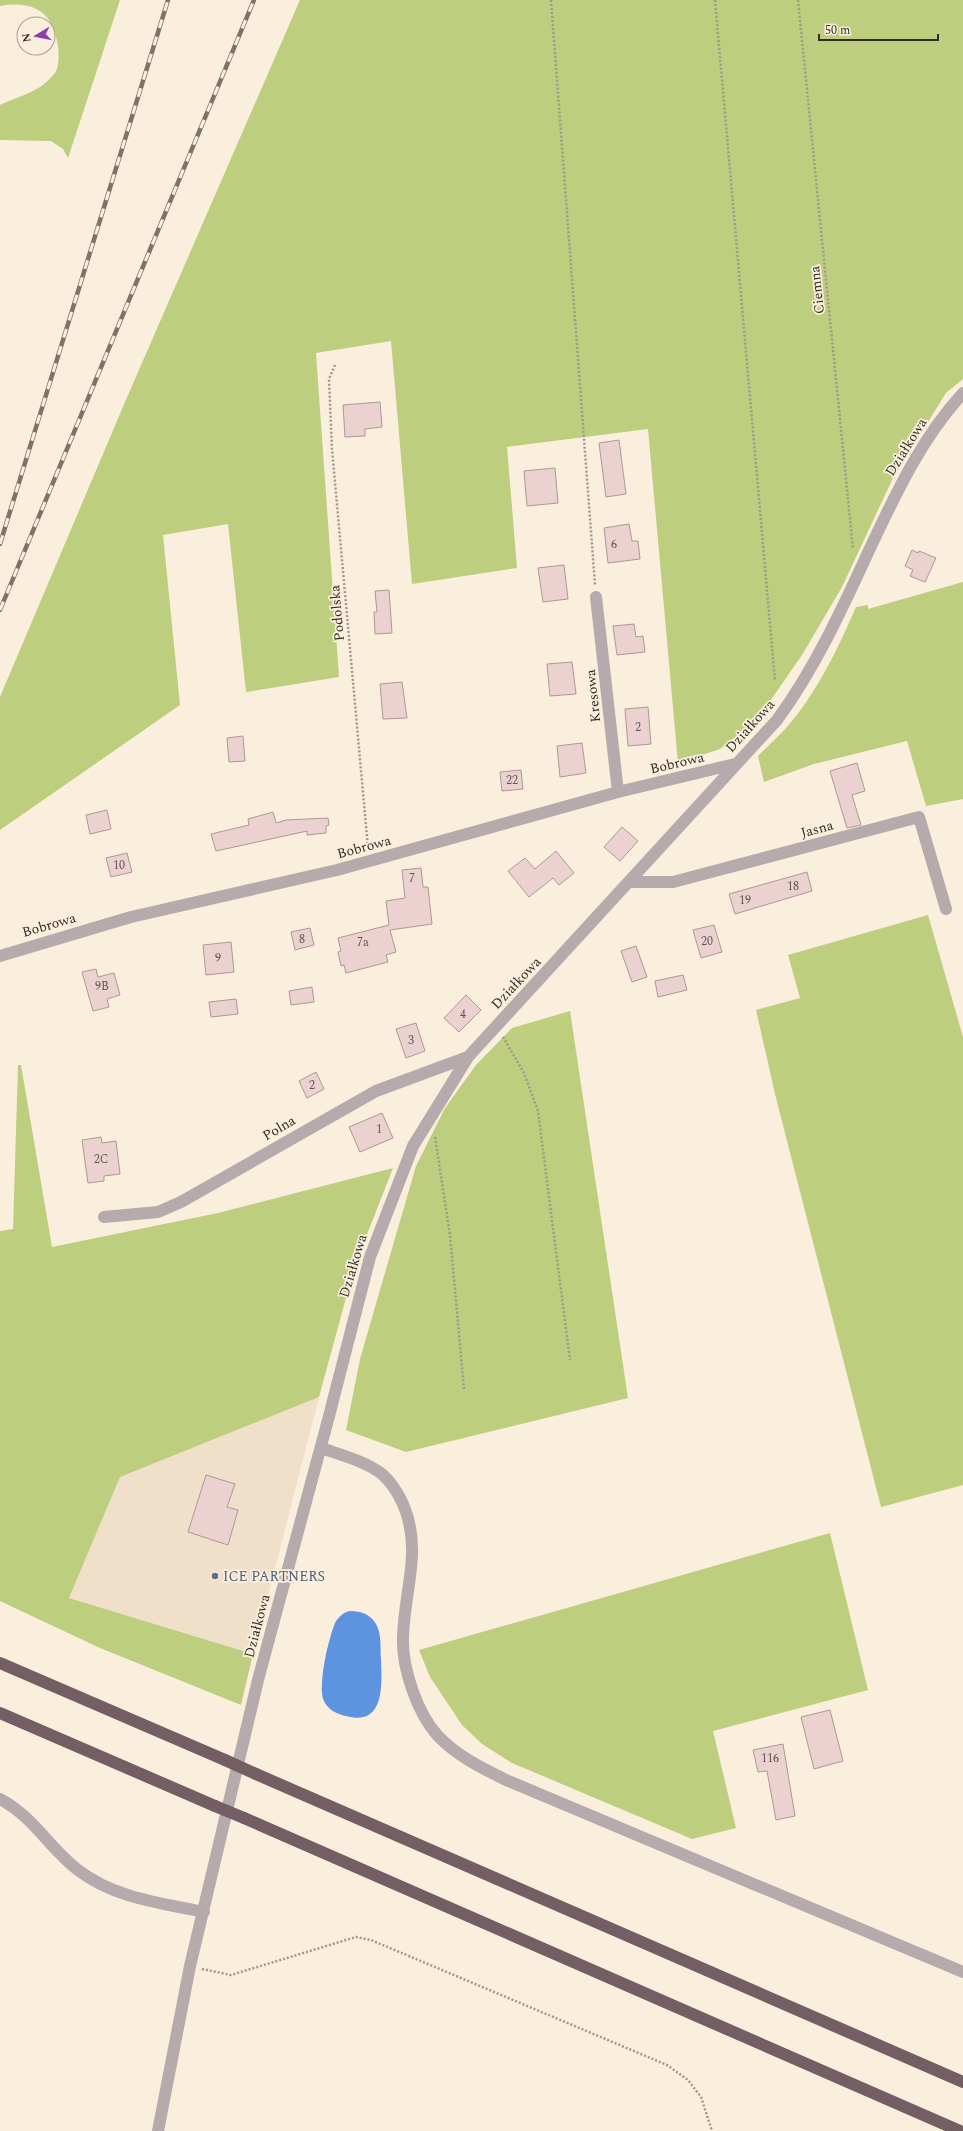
<svg xmlns="http://www.w3.org/2000/svg" width="963" height="2131" font-family="Spectral,serif">
<style>
.built{fill:#f1e0c9}
.green{fill:#bece7f}
.water{fill:#5e93df}
.building{fill:#ebd2d1;stroke:#ae9796}
.lines{fill:none;stroke-linecap:round;stroke-linejoin:round}
.path{stroke:#a1988c;stroke-width:2.5;stroke-dasharray:2 2;stroke-linecap:butt}
.minor{stroke:#b5abad;stroke-width:12}
.highway{stroke:#725e63;stroke-width:12}
.rail-casing{stroke:#7c7469;stroke-width:4.5}
.rail{stroke:#faeedc;stroke-width:3;stroke-dasharray:9;stroke-linecap:butt}
.highway-bridge{stroke:#725e63;stroke-width:12}
.service-dot{fill:#5c6f8a;stroke:#faeedc;stroke-width:1.5}
.labels{text-anchor:middle;dominant-baseline:central;stroke-width:3.5;stroke-linejoin:round;paint-order:stroke}
.number-label{font-size:12px;fill:#605651}
.street-label{font-size:14px;fill:#312c26;stroke:#faeedc}
.service-label{font-size:14px;fill:#4e5e75;stroke:#faeedc;text-anchor:start}
</style>
<rect width="100%" height="100%" fill="#faeedc"/>
<path class="built" d="M 319,1397 L 253,1654 L 69,1598 L 120,1477 Z"/>
<path class="green" d="M 0,0 L 120,0 L 68,158 L 63,149 L 51,141 L 0,140 L 0,105 C 21,95 39,93 55,73 C 59,67 59,54 58,46 C 53,13 35,0 0,6 Z
M 300,0 L 963,0 L 963,379 L 946,393 L 893,478 L 842,587 L 802,655 L 757,720 L 720,749 L 678,763 L 648,429 L 507,447 L 517,568 L 412,584 L 391,341 L 316,353 L 339,677 L 246,692 L 228,524 L 163,535 L 180,705 L 0,830 L 0,697 L 125,402 Z
M 963,582 L 963,799 L 926,806 L 907,741 L 814,764 L 764,782 L 758,756 C 767,747 777,738 786,728 C 815,696 839,647 856,607 L 868,605 L 868,609 Z
M 928,915 L 963,1037 L 963,1485 L 881,1507 L 776,1098 L 756,1010 L 800,998 L 788,955 Z
M 570,1011 L 628,1398 L 406,1452 L 346,1430 L 360,1359 L 416,1166 L 445,1108 L 476,1065 L 512,1028 Z
M 18,1065 L 21,1065 L 52,1247 L 218,1213 L 393,1168 L 355,1265 L 319,1397 L 120,1477 L 69,1598 L 253,1654 L 241,1705 L 100,1648 L 0,1601 L 0,1231 L 13,1229 Z
M 830,1533 L 868,1690 L 713,1731 L 736,1828 L 692,1839 L 512,1763 L 482,1744 L 462,1725 L 430,1677 L 419,1650 Z"/>
<path class="water" d="M 350,1611 C 361,1611 370,1614 376,1624 C 382,1634 380,1648 381,1660 C 382,1684 385,1727 346,1716 C 337,1714 328,1710 324,1701 C 317,1687 329,1635 336,1621 C 340,1616 344,1612 350,1611 Z"/>
<path class="building" d="M 380,402 L 382,427 L 365,429 L 365,436 L 345,437 L 343,405 Z
M 619,440 L 626,494 L 606,497 L 599,443 Z
M 555,468 L 558,503 L 527,506 L 524,471 Z
M 629,524 L 632,541 L 638,541 L 640,559 L 608,563 L 604,528 Z
M 912,550 L 918,553 L 919,551 L 936,558 L 925,582 L 910,576 L 913,570 L 905,566 Z
M 564,565 L 568,599 L 543,602 L 538,568 Z
M 389,590 L 392,633 L 375,634 L 374,612 L 377,612 L 375,591 Z
M 634,624 L 636,637 L 643,636 L 645,652 L 617,655 L 613,626 Z
M 572,662 L 576,694 L 550,696 L 547,664 Z
M 402,682 L 407,718 L 383,719 L 380,684 Z
M 648,707 L 651,744 L 628,746 L 625,709 Z
M 243,736 L 245,761 L 229,762 L 227,738 Z
M 582,743 L 586,773 L 560,777 L 557,746 Z
M 857,763 L 865,791 L 852,795 L 861,825 L 847,828 L 830,771 Z
M 521,770 L 523,789 L 502,791 L 500,772 Z
M 107,810 L 111,829 L 90,834 L 86,815 Z
M 273,812 L 276,823 L 286,820 L 328,818 L 329,825 L 326,826 L 326,833 L 307,835 L 307,831 L 216,851 L 211,834 L 249,825 L 248,819 Z
M 622,827 L 638,841 L 620,861 L 604,847 Z
M 556,851 L 574,873 L 559,885 L 553,878 L 529,897 L 508,871 L 525,858 L 535,869 Z
M 127,853 L 132,872 L 111,877 L 106,858 Z
M 421,868 L 423,887 L 428,887 L 432,924 L 390,930 L 396,952 L 386,955 L 388,962 L 346,973 L 344,965 L 341,966 L 338,952 L 341,951 L 338,938 L 389,925 L 386,901 L 405,898 L 402,870 Z
M 807,872 L 812,891 L 735,914 L 729,894 Z
M 714,925 L 722,952 L 701,958 L 693,930 Z
M 310,928 L 314,945 L 295,950 L 291,932 Z
M 231,942 L 234,972 L 206,975 L 203,945 Z
M 636,946 L 647,977 L 632,982 L 621,951 Z
M 96,969 L 98,977 L 114,973 L 120,995 L 107,999 L 109,1007 L 93,1011 L 82,972 Z
M 683,975 L 687,990 L 658,997 L 655,981 Z
M 312,987 L 314,1002 L 291,1005 L 289,991 Z
M 466,995 L 481,1010 L 459,1032 L 444,1018 Z
M 236,999 L 238,1014 L 211,1017 L 209,1002 Z
M 416,1023 L 425,1051 L 406,1058 L 396,1029 Z
M 316,1072 L 324,1089 L 307,1098 L 299,1081 Z
M 382,1113 L 393,1138 L 360,1152 L 349,1127 Z
M 101,1137 L 102,1143 L 116,1141 L 120,1174 L 104,1176 L 104,1181 L 88,1183 L 82,1140 Z
M 206,1475 L 235,1484 L 227,1507 L 238,1510 L 228,1545 L 188,1532 Z
M 830,1710 L 843,1761 L 814,1769 L 801,1717 Z
M 783,1744 L 795,1816 L 776,1820 L 767,1771 L 758,1772 L 753,1750 Z"/>
<g class="lines">
<path class="path" d="M 551,0 L 595,585
M 715,0 L 775,681
M 798,0 L 853,549
M 335,365 L 329,379 L 332,449 L 368,848
M 503,1037 L 524,1073 L 538,1111 L 570,1360
M 435,1137 L 450,1235 L 464,1389
M 202,1969 L 231,1975 L 356,1937 L 371,1940 L 667,2065 L 688,2080 L 701,2097 L 712,2131"/>
<path class="minor" d="M 596,597 L 618,792
M 629,882 L 673,882 L 919,817 L 946,909
M 0,956 L 131,917 L 337,870 L 618,792 L 735,764
M 104,1217 L 158,1212 L 181,1202 L 376,1091 L 468,1057
M 321,1448 C 341,1455 365,1461 382,1474 C 391,1482 398,1493 403,1504 C 423,1551 404,1589 403,1638 C 402,1668 417,1713 438,1736 C 457,1756 482,1768 506,1780 L 963,1972
M 0,1799 C 34,1817 49,1848 78,1870 C 114,1898 161,1903 204,1912
M 158,2131 L 190,1966 L 258,1680 L 328,1420 L 370,1257 L 413,1146 L 468,1057 L 777,720 C 816,667 845,603 872,544 C 897,491 923,436 963,393"/>
<path class="highway" d="M 0,1663 L 225,1760
M 0,1713 L 215,1806
M 256,1774 L 963,2082
M 244,1818 L 960,2131"/>
<g class="rail-casing">
<path id="rail" d="M 0,544 L 168,0
M 0,610 L 254,0"/>
</g>
<use href="#rail" class="rail"/>
<path class="highway-bridge" d="M 225,1760 L 256,1774
M 215,1806 L 244,1818"/>
</g>
<circle class="service-dot" cx="215" cy="1576" r="4"/>
<g class="labels">
<g class="number-label">
<text x="614" y="544">6</text>
<text x="638" y="727">2</text>
<text x="512" y="780">22</text>
<text x="119" y="865">10</text>
<text x="412" y="878">7</text>
<text x="793" y="886">18</text>
<text x="745" y="900">19</text>
<text x="302" y="939">8</text>
<text x="707" y="941">20</text>
<text x="363" y="942">7a</text>
<text x="218" y="958">9</text>
<text x="102" y="986">9B</text>
<text x="463" y="1014">4</text>
<text x="411" y="1040">3</text>
<text x="312" y="1085">2</text>
<text x="379" y="1129">1</text>
<text x="101" y="1159">2C</text>
<text x="770" y="1758">116</text>
</g>
<g class="street-label">
<text transform="translate(817 290) rotate(-96)">Ciemna</text>
<text transform="translate(906 447) rotate(-58)">Działkowa</text>
<text transform="translate(337 613) rotate(-95)">Podolska</text>
<text transform="translate(593 696) rotate(-96)">Kresowa</text>
<text transform="translate(750 726) rotate(-48)">Działkowa</text>
<text transform="translate(677 763) rotate(-13)">Bobrowa</text>
<text transform="translate(817 829) rotate(-15)">Jasna</text>
<text transform="translate(364 847) rotate(-15)">Bobrowa</text>
<text transform="translate(49 925) rotate(-16)">Bobrowa</text>
<text transform="translate(516 983) rotate(-47)">Działkowa</text>
<text transform="translate(279 1128) rotate(-30)">Polna</text>
<text transform="translate(353 1266) rotate(-73)">Działkowa</text>
<text transform="translate(257 1626) rotate(-75)">Działkowa</text>
</g>
<g class="service-label">
<text x="223" y="1576">ICE PARTNERS</text>
</g>
</g>
<g transform="translate(36 36) rotate(260)"><circle r="19" fill="#faeedc" stroke="#aaa093"/>
<path d="M0-3L7 15L0 10L-7 15Z" fill="#8b3fb0"/>
<text y="-6" font-size="11" font-weight="bold" text-anchor="middle" fill="#312c26">N</text>
</g>
<path d="M819 34v6h119v-6" fill="none" stroke="#312c26" stroke-width="2"/>
<text x="825" y="34" font-size="12" fill="#312c26" stroke="#faeedc" stroke-width="3" paint-order="stroke">50 m</text>
</svg>
